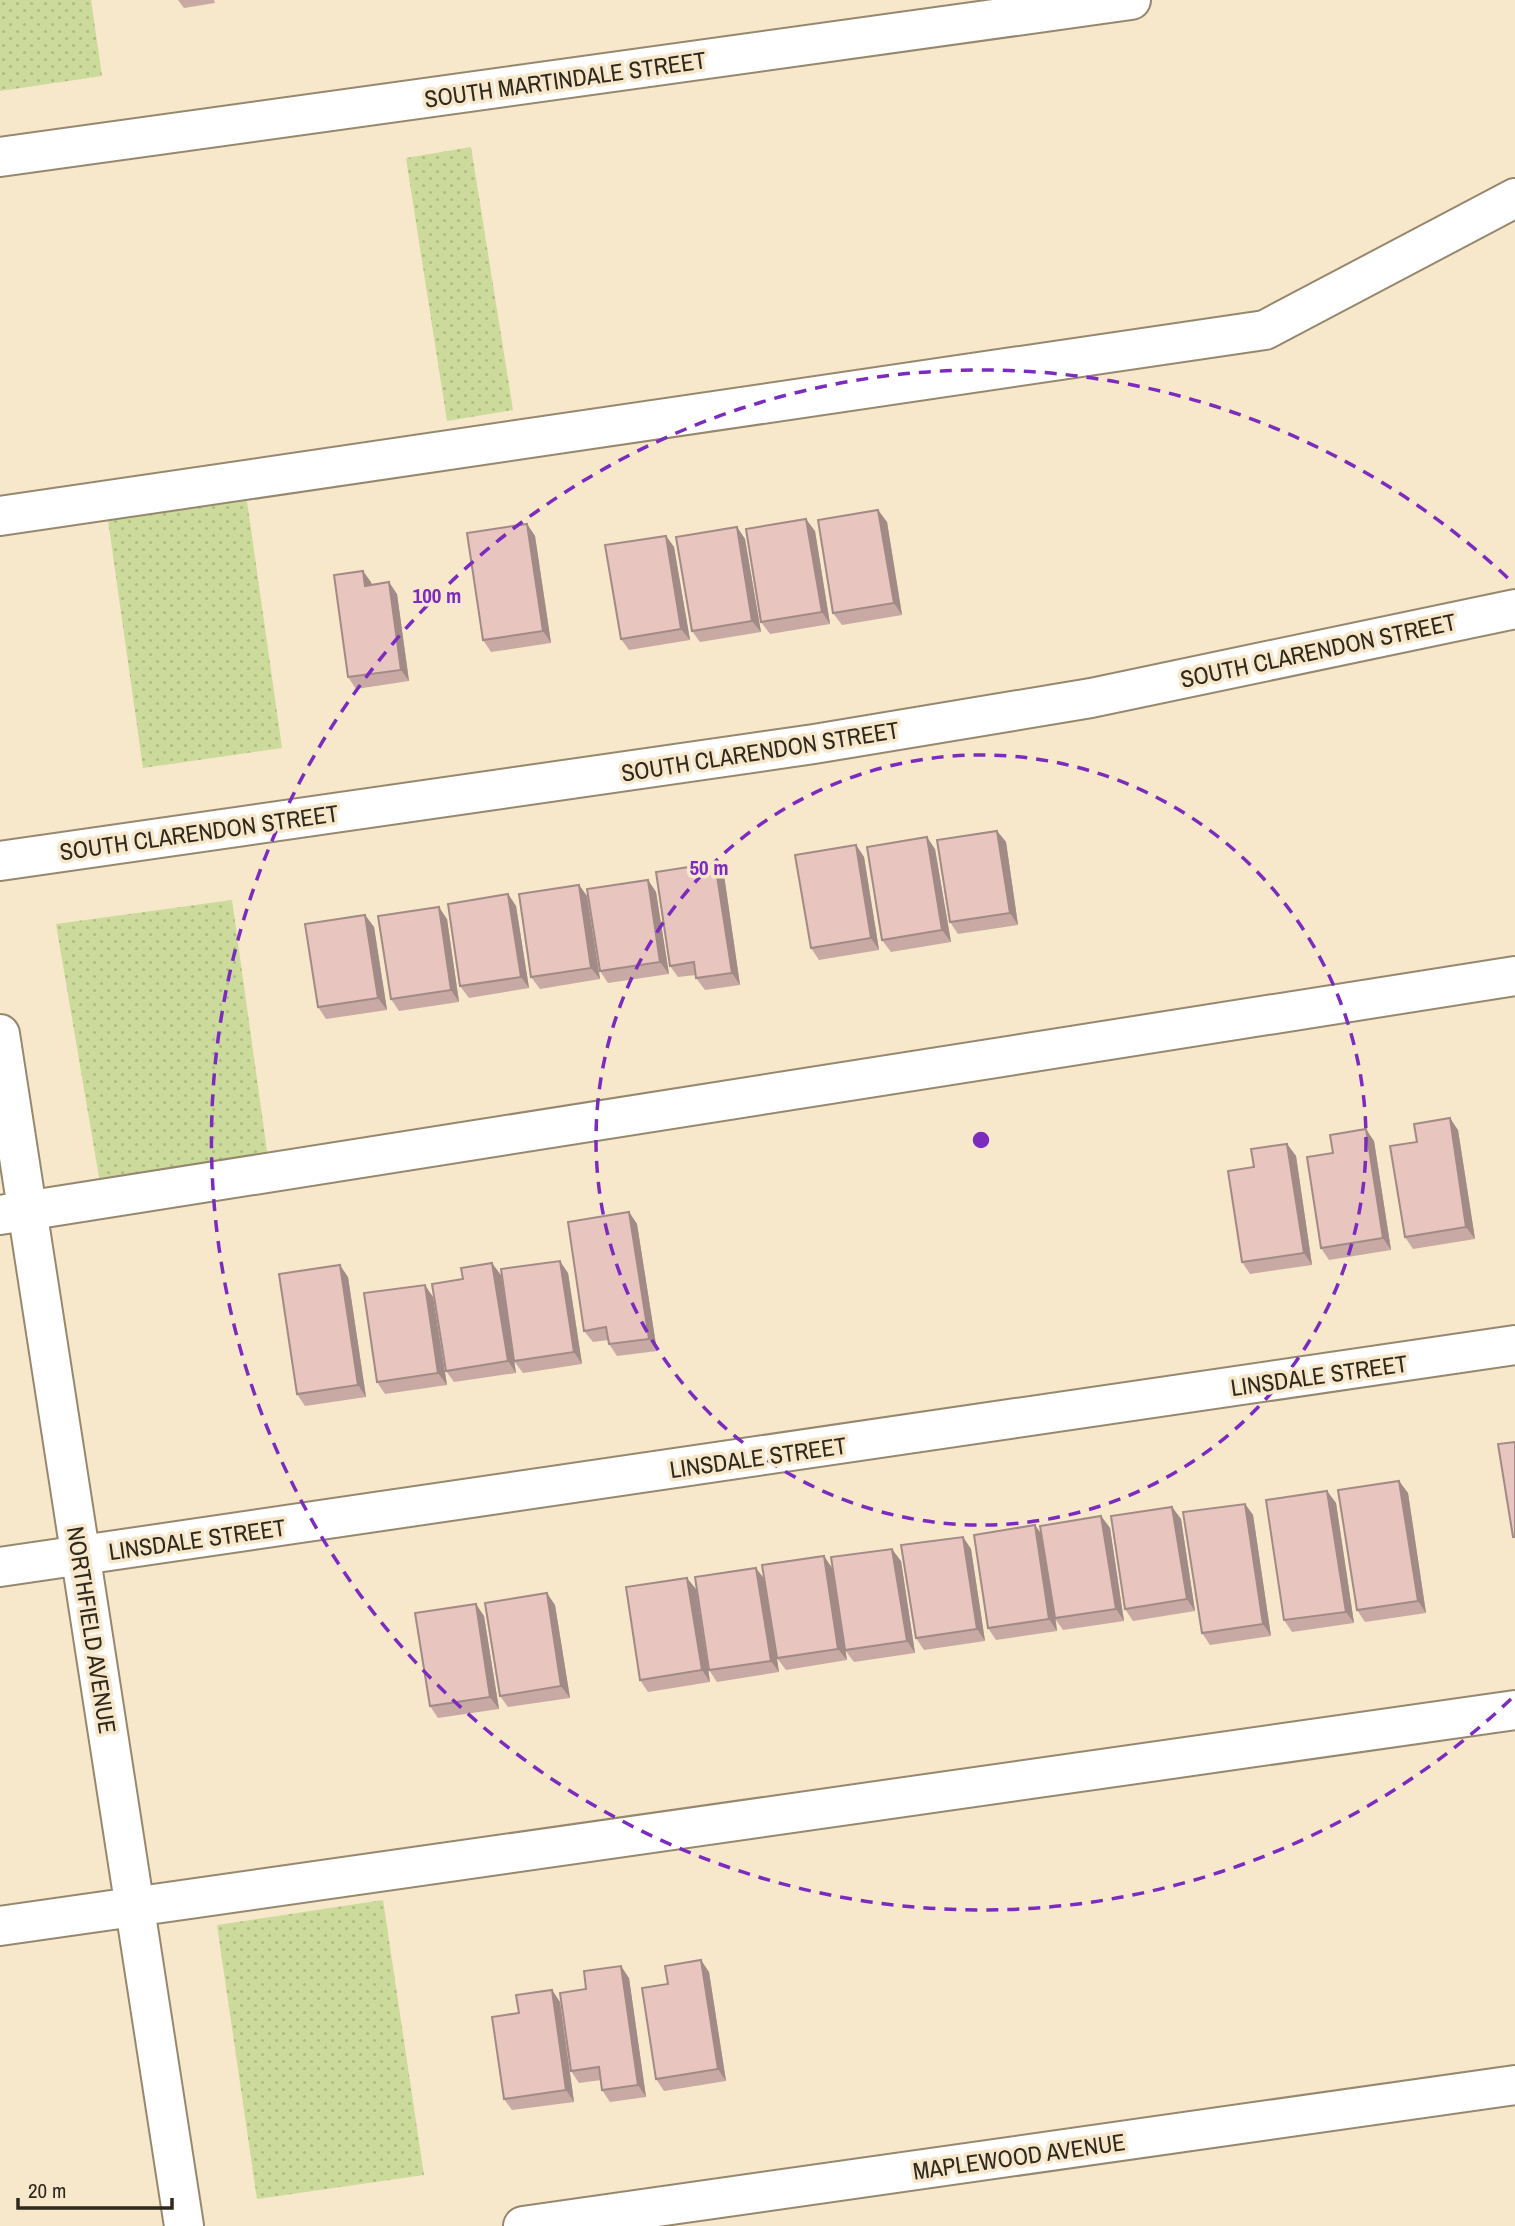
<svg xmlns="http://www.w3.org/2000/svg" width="1515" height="2226" font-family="'Archivo Narrow',sans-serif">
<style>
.grass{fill:url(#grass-dots)}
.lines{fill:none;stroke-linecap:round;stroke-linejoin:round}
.minor-casing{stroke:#96886e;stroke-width:42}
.minor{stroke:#fff;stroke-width:38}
.wall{fill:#c8a9a4}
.shaded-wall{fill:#a28a86}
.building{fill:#e8c5bf;stroke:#a28a86;stroke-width:2}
.ring{fill:none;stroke:#7b2cbf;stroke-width:3.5;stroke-dasharray:12 9}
.labels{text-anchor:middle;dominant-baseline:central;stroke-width:7;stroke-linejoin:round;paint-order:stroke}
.street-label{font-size:24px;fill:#2e281d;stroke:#f7e7cb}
.centre{fill:#7b2cbf;stroke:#f7e7cb;stroke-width:3.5}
.ring-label{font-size:21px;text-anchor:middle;font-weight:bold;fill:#7b2cbf;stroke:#f7e7cb;stroke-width:7;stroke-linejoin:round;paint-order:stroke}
</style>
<defs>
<pattern id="grass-dots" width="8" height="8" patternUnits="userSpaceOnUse" patternTransform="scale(1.75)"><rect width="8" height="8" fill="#ccdb9b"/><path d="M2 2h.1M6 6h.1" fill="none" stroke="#b0bc85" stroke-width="1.8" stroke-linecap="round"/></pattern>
</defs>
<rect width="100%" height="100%" fill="#f7e7cb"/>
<path class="grass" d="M 0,0 L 91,0 L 102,76 L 0,91 Z
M 471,147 L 513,410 L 447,421 L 406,158 Z
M 245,487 L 282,748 L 143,768 L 106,506 Z
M 232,900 L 268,1158 L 100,1183 L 56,924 Z
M 383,1900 L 424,2175 L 257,2199 L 217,1925 Z"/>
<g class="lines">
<g class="minor-casing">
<path id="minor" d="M 0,157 L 1131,0
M 0,516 L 1265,330 L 1515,198
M 0,861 L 814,744 L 1091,698 L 1515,609
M 0,1034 L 184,2226
M 0,1215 L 1515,976
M 0,1567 L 1515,1345
M 0,1926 L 1515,1710
M 523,2226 L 1515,2085"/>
</g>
<use href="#minor" class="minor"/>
</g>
<path class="wall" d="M 178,0 L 214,0 L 215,3 L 184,8 Z
M 878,510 L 887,522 L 902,615 L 842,625 L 833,613 Z
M 527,524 L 535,536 L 551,643 L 491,652 L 483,640 Z
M 737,527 L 745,539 L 761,632 L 700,642 L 692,631 Z
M 815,531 L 830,624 L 770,634 L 761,622 Z
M 666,536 L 674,547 L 690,640 L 629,650 L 621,639 Z
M 371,582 L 372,585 L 397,594 L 409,681 L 356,689 L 348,677 Z
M 997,831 L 1006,842 L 1018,925 L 958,934 L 950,922 Z
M 856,845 L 864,857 L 879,950 L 819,960 L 811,948 Z
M 935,849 L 951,942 L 891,952 L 882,940 Z
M 715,863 L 724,875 L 740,985 L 705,990 L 696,978 L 696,975 L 678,977 L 670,966 Z
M 648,880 L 656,892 L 669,974 L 608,983 L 600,971 Z
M 579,885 L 587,896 L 600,979 L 540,989 L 531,977 Z
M 508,894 L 516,906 L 529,988 L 469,998 L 460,986 Z
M 365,915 L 374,927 L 387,1010 L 326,1019 L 318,1007 Z
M 447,919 L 459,1002 L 399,1011 L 391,999 Z
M 1458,1130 L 1475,1239 L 1413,1249 L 1405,1237 Z
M 1374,1141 L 1391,1250 L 1329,1260 L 1321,1248 L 1333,1153 Z
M 1287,1144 L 1296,1156 L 1312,1265 L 1250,1274 L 1242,1262 L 1254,1167 Z
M 629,1212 L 637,1224 L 657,1351 L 617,1356 L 609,1344 L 608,1340 L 593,1342 L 584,1331 Z
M 568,1273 L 582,1364 L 523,1373 L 514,1361 Z
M 501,1275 L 516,1373 L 454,1382 L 446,1371 Z
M 348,1277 L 366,1397 L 305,1406 L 297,1394 Z
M 433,1297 L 447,1385 L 385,1394 L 377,1382 Z
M 1399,1481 L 1408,1493 L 1426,1613 L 1365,1622 L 1357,1610 Z
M 1327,1491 L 1336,1503 L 1354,1623 L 1292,1632 L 1284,1620 Z
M 1245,1504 L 1253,1515 L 1271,1636 L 1210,1645 L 1202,1633 Z
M 1172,1507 L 1181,1519 L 1195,1611 L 1133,1621 L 1125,1609 Z
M 1101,1516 L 1110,1528 L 1124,1621 L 1063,1630 L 1056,1620 L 1057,1631 L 996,1640 L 988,1628 L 1035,1525 L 1042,1535 Z
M 963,1537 L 971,1549 L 985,1641 L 924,1650 L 916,1638 Z
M 824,1556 L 832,1568 L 847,1660 L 786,1670 L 777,1658 Z
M 901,1561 L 915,1653 L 854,1662 L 845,1650 Z
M 756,1568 L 765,1580 L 779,1672 L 717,1682 L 709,1670 Z
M 696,1589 L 710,1682 L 648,1692 L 640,1680 Z
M 555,1605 L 570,1698 L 508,1707 L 500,1696 Z
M 484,1616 L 499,1709 L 438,1718 L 430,1706 Z
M 709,1972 L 726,2081 L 664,2091 L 656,2079 L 668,1984 Z
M 629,1978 L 646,2097 L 610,2102 L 602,2090 L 601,2080 L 579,2083 L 571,2071 L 586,1989 Z
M 552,1990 L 560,2002 L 574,2102 L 512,2110 L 504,2099 L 519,2013 Z"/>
<path class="shaded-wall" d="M 878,510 L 887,522 L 902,615 L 894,603 Z
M 806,519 L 815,531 L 830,624 L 822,612 Z
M 527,524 L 535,536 L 551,643 L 543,631 Z
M 737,527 L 745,539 L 761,632 L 752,621 Z
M 666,536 L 674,547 L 690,640 L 681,629 Z
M 363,571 L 371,582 L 374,598 L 365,586 Z
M 389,582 L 397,594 L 409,681 L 401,670 Z
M 997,831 L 1006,842 L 1018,925 L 1010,913 Z
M 927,837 L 935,849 L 951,942 L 942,930 Z
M 856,845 L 864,857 L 879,950 L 871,938 Z
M 715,863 L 724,875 L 740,985 L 732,973 Z
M 648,880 L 656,892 L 669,974 L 660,962 Z
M 579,885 L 587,896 L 600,979 L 591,968 Z
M 508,894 L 516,906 L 529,988 L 521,977 Z
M 439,907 L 447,919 L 459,1002 L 451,990 Z
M 365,915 L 374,927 L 387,1010 L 378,998 Z
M 1450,1118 L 1458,1130 L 1475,1239 L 1466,1227 Z
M 1366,1129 L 1374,1141 L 1391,1250 L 1383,1238 Z
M 1287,1144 L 1296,1156 L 1312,1265 L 1304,1253 Z
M 629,1212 L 637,1224 L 657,1351 L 649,1339 Z
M 560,1261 L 568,1273 L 582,1364 L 574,1352 Z
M 492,1263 L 501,1275 L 516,1373 L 508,1361 Z
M 340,1265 L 348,1277 L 366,1397 L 358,1385 Z
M 425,1285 L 433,1297 L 447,1385 L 438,1373 Z
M 1399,1481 L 1408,1493 L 1426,1613 L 1418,1601 Z
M 1327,1491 L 1336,1503 L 1354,1623 L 1346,1612 Z
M 1245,1504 L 1253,1515 L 1271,1636 L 1263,1624 Z
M 1172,1507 L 1181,1519 L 1195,1611 L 1187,1599 Z
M 1101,1516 L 1110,1528 L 1124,1621 L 1116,1609 Z
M 1035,1525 L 1043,1537 L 1057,1631 L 1049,1619 Z
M 963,1537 L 971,1549 L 985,1641 L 977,1629 Z
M 892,1549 L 901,1561 L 915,1653 L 907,1641 Z
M 824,1556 L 832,1568 L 847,1660 L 838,1649 Z
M 756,1568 L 765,1580 L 779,1672 L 771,1661 Z
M 687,1578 L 696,1589 L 710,1682 L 702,1670 Z
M 547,1593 L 555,1605 L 570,1698 L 561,1686 Z
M 476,1604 L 484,1616 L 499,1709 L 490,1697 Z
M 701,1960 L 709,1972 L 726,2081 L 718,2069 Z
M 621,1966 L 629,1978 L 646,2097 L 638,2085 Z
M 552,1990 L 560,2002 L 574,2102 L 566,2090 Z"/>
<path class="building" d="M 878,510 L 894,603 L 833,613 L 818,520 Z
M 806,519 L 822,612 L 761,622 L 746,529 Z
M 527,524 L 543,631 L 483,640 L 467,533 Z
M 737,527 L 752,621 L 692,631 L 676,537 Z
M 666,536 L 681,629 L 621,639 L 605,545 Z
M 363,571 L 365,586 L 389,582 L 401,670 L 348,677 L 334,575 Z
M 997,831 L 1010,913 L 950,922 L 937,840 Z
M 927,837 L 942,930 L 882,940 L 867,847 Z
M 856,845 L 871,938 L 811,948 L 795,855 Z
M 715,863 L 732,973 L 696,978 L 694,962 L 670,966 L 656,872 Z
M 648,880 L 660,962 L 600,971 L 587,889 Z
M 579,885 L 591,968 L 531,977 L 519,894 Z
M 508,894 L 521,977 L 460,986 L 448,904 Z
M 439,907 L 451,990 L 391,999 L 378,916 Z
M 365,915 L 378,998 L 318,1007 L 305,924 Z
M 1450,1118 L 1466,1227 L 1405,1237 L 1390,1146 L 1417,1142 L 1414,1124 Z
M 1366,1129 L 1383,1238 L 1321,1248 L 1307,1157 L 1333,1153 L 1330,1135 Z
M 1287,1144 L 1304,1253 L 1242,1262 L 1228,1171 L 1254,1167 L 1251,1149 Z
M 629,1212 L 649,1339 L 609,1344 L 606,1327 L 584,1331 L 568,1222 Z
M 560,1261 L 574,1352 L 514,1361 L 501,1269 Z
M 492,1263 L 508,1361 L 446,1371 L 432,1284 L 463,1279 L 461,1268 Z
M 340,1265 L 358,1385 L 297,1394 L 279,1274 Z
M 425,1285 L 438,1373 L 377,1382 L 364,1293 Z
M 1515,1442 L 1515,1537 L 1513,1537 L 1498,1444 Z
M 1399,1481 L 1418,1601 L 1357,1610 L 1338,1490 Z
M 1327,1491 L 1346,1612 L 1284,1620 L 1266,1500 Z
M 1245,1504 L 1263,1624 L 1202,1633 L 1183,1512 Z
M 1172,1507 L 1187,1599 L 1125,1609 L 1111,1516 Z
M 1101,1516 L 1116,1609 L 1055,1618 L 1040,1526 Z
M 1035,1525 L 1049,1619 L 988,1628 L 974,1535 Z
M 963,1537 L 977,1629 L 916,1638 L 901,1545 Z
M 892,1549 L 907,1641 L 845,1650 L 831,1557 Z
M 824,1556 L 838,1649 L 777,1658 L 762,1565 Z
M 756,1568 L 771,1661 L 709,1670 L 695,1577 Z
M 687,1578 L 702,1670 L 640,1680 L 626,1587 Z
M 547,1593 L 561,1686 L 500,1696 L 485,1603 Z
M 476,1604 L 490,1697 L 430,1706 L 415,1613 Z
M 701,1960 L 718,2069 L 656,2079 L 642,1988 L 668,1984 L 665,1966 Z
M 621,1966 L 638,2085 L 602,2090 L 599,2067 L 571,2071 L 560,1993 L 586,1989 L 584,1971 Z
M 552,1990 L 566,2090 L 504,2099 L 492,2017 L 519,2013 L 516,1995 Z"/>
<g class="ring">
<circle cx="981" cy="1140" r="385"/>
<path d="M1511 1699A770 770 0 1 1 1511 581"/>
</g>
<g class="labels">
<g class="street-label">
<text transform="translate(565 79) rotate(-8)">SOUTH MARTINDALE STREET</text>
<text transform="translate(1318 650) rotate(-12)">SOUTH CLARENDON STREET</text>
<text transform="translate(760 751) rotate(-9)">SOUTH CLARENDON STREET</text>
<text transform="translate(199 832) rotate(-8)">SOUTH CLARENDON STREET</text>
<text transform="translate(1319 1375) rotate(-8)">LINSDALE STREET</text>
<text transform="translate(758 1457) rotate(-8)">LINSDALE STREET</text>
<text transform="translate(197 1539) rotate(-8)">LINSDALE STREET</text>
<text transform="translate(92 1630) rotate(81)">NORTHFIELD AVENUE</text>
<text transform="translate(1019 2156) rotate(-8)">MAPLEWOOD AVENUE</text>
</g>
</g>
<circle cx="981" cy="1140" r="10" class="centre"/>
<g class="ring-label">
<text x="437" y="603">100 m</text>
<text x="709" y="875">50 m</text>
</g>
<path d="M18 2198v10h154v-10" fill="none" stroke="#2e281d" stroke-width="3.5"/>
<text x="28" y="2198" font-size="21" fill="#2e281d" stroke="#f7e7cb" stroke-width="5" paint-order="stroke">20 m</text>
</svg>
